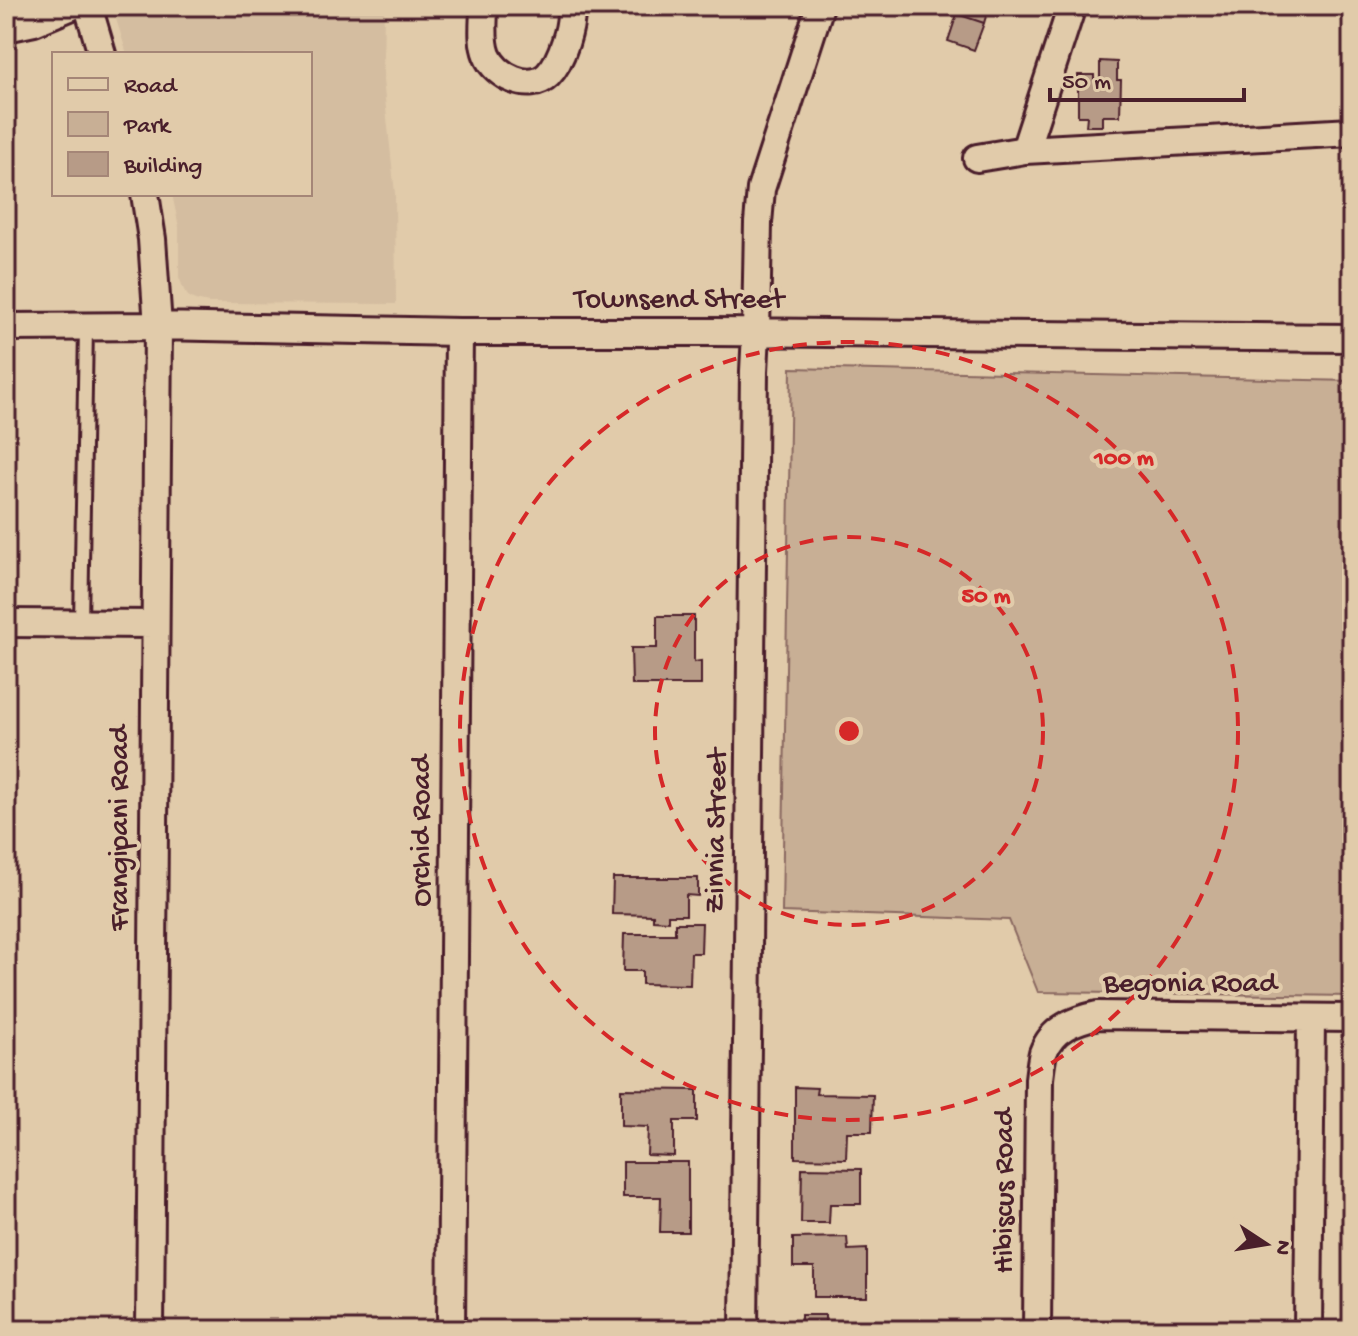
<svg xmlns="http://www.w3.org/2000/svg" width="1358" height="1336" font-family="'Gochi Hand',sans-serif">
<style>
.built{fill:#d4bda0}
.green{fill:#c8af95;stroke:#896760;stroke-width:2}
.building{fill:#b79b87;stroke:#4a1f2b;stroke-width:2}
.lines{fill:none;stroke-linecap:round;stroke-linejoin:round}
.lane-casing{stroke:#4a1f2b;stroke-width:18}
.street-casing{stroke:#4a1f2b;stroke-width:32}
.lane{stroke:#e1cbaa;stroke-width:12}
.street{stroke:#e1cbaa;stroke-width:26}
.ring{fill:none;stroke:#d62828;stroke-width:4;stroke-dasharray:14 10}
.labels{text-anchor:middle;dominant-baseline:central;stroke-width:8;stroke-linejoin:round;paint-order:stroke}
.street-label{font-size:30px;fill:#4a1f2b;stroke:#e1cbaa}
.centre{fill:#d62828;stroke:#e1cbaa;stroke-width:4}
.ring-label{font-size:24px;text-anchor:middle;font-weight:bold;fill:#d62828;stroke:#e1cbaa;stroke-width:8;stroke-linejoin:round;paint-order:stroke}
</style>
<rect width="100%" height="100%" fill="#e1cbaa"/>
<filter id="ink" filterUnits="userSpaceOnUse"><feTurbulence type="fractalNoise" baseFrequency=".0125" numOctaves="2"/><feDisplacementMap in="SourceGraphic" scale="16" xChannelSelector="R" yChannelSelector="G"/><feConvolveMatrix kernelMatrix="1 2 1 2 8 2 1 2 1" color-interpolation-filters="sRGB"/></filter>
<g filter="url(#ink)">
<path class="built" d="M 112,6 L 384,6 L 383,80 L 395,194 L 396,304 L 209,303 L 195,300 L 188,296 L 184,290 L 179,277 L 179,227 L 172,194 L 310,194 L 310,54 L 127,54 Z"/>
<path class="green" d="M 791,368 L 1352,381 L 1352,996 L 1038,992 L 1009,920 L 782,912 Z"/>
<path class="building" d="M 960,6 L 989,6 L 984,23 L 957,14 Z
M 957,14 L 984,23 L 974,50 L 948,41 Z
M 1100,61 L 1117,62 L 1117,80 L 1121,80 L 1120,116 L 1102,116 L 1102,126 L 1086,126 L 1087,116 L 1078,116 L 1078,75 L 1094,75 L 1094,79 L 1100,79 Z
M 657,616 L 694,616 L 694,662 L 701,661 L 701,685 L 632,685 L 631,648 L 657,648 Z
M 613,878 L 698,878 L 698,896 L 686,895 L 686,915 L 668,915 L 668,921 L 653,920 L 653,915 L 612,914 Z
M 675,923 L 702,923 L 701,953 L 691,953 L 690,985 L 642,984 L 642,971 L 623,971 L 624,934 L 675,934 Z
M 795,1087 L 817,1088 L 816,1094 L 873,1095 L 872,1132 L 847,1132 L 846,1159 L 795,1158 Z
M 621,1089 L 697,1090 L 697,1121 L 674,1121 L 674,1156 L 647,1155 L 648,1127 L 621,1126 Z
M 623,1162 L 688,1162 L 688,1232 L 660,1232 L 661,1197 L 623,1197 Z
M 802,1168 L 861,1169 L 861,1204 L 830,1204 L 829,1223 L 801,1223 Z
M 847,1237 L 848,1250 L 867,1249 L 867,1297 L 814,1297 L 814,1267 L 793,1267 L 793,1238 Z
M 801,1315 L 825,1315 L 825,1325 L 878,1326 L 878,1330 L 801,1330 Z"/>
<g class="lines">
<g class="lane-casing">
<path id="lane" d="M 81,624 L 86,327"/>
</g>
<g class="street-casing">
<path id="street" d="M 88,6 L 102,54
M 484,6 C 484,22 481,40 487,55 C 495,76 530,93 548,75 C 561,62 574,24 570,6
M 6,28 L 34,22 L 72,6
M 1025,150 L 1072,6
M 977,158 L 1025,150 L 1352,132
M 145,194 L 152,239 L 158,326 L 150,1330
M 6,327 L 158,326 L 459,332 L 714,332 L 1352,338
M 6,623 L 155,624
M 451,1330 L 459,332
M 744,1330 L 754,371 L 756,333 L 758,223 L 761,189 L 820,6
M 1037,1330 L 1039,1079 C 1040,1071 1041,1061 1043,1053 C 1052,1028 1075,1020 1098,1015 L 1352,1018
M 1308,1330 L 1311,1018"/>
</g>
<use href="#lane" class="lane"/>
<use href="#street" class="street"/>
</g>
</g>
<g class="ring">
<circle cx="849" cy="731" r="194"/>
<circle cx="849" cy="731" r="389"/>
</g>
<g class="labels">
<g class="street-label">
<text x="679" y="301">Townsend Street</text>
<text transform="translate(121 828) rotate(-90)">Frangipani Road</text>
<text transform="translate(423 831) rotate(-90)">Orchid Road</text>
<text transform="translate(718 831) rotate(-89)">Zinnia Street</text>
<text x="1190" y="985">Begonia Road</text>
<text transform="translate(1006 1191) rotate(-90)">Hibiscus Road</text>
</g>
</g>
<circle cx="849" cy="731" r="12" class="centre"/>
<g class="ring-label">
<text x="1124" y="464">100 m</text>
<text x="986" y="602">50 m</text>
</g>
<rect width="1358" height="1336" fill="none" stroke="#e1cbaa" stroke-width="32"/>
<rect x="16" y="16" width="1326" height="1304" fill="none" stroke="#4a1f2b" stroke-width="3" filter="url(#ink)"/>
<rect x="52" y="52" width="260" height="144" fill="#e1cbaa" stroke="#a58677" stroke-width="2"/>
<rect x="68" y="78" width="40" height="12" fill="#e1cbaa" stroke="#a58677" stroke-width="2"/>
<text x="124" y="92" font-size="24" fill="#4a1f2b">Road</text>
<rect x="68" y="112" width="40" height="24" fill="#c8af95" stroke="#a58677" stroke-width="2"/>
<text x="124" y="132" font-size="24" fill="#4a1f2b">Park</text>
<rect x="68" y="152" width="40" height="24" fill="#b79b87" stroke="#a58677" stroke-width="2"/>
<text x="124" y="172" font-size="24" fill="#4a1f2b">Building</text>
<g transform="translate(1266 1244) rotate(102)" stroke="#e1cbaa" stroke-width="6" paint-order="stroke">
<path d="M0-6L14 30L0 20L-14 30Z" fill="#4a1f2b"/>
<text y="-12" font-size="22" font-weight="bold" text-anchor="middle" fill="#4a1f2b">N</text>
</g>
<path d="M1050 88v12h194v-12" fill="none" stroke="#4a1f2b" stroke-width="4"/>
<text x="1062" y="88" font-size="24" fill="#4a1f2b" stroke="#e1cbaa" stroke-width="6" paint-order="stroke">50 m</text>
</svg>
